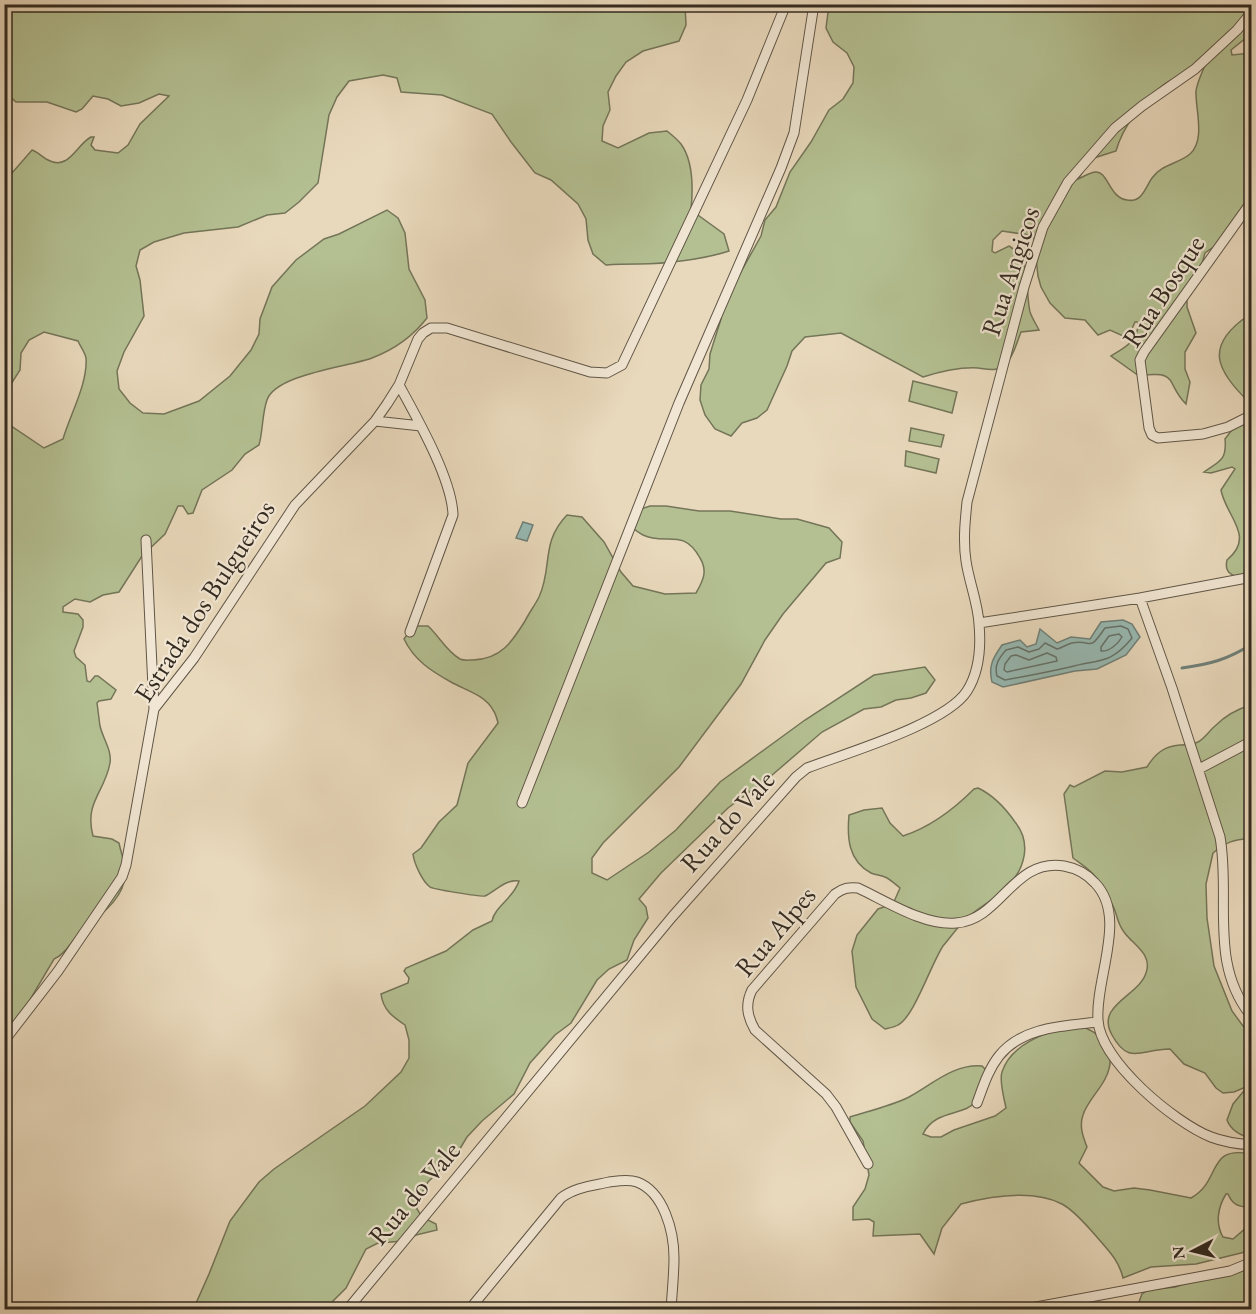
<svg xmlns="http://www.w3.org/2000/svg" width="1256" height="1314" font-family="'EB Garamond',serif">
<style>
.green{fill:#b4c092;stroke:#747559;stroke-width:1.5;fill-rule:evenodd}
.water{fill:#97bab4;stroke:#6f8079;stroke-width:1.5}
.lines{fill:none;stroke-linecap:round;stroke-linejoin:round}
.shore{stroke:#65726a;stroke-width:1.5}
.stream{stroke:#6f8079;stroke-width:3}
.minor-casing{stroke:#605647;stroke-width:11}
.minor{stroke:#f1e6d3;stroke-width:9}
.labels{text-anchor:middle;dominant-baseline:central;stroke-width:4.5;stroke-linejoin:round;paint-order:stroke}
.street-label{font-size:27px;fill:#332a20;stroke:#f1e6d3}
</style>
<rect width="100%" height="100%" fill="#e9d9bc"/>
<filter id="stains"><feTurbulence type="fractalNoise" baseFrequency=".00333" numOctaves="4"/><feColorMatrix values="0 0 0 0 .2 0 0 0 0 .09 0 0 0 0 .02 0 0 0 .5 -.17"/></filter>
<radialGradient id="worn" r=".72"><stop offset=".6" stop-color="#630" stop-opacity="0"/><stop offset="1" stop-color="#630" stop-opacity=".3"/></radialGradient>
<path class="green" d="M 612,4 L 685,5 L 686,25 L 679,41 L 643,51 L 626,62 L 616,76 L 608,92 L 610,110 L 603,126 L 602,141 L 618,148 L 649,133 L 667,131 C 672,135 677,139 681,144 C 694,162 693,190 691,210 L 724,234 L 729,251 C 705,259 665,264 639,264 C 628,264 618,264 606,265 L 593,254 L 588,240 L 586,219 L 578,204 L 551,180 L 535,173 L 511,142 L 492,114 L 442,95 L 401,92 L 397,78 L 383,75 L 349,81 L 337,97 L 329,115 L 318,183 L 299,202 L 285,213 L 267,215 L 238,227 L 184,233 L 154,242 L 140,250 L 136,266 L 140,280 L 144,316 L 124,352 L 117,371 L 119,389 L 130,403 L 143,413 L 164,414 L 199,401 L 230,376 L 251,350 L 259,334 L 260,319 L 272,287 L 296,260 L 324,239 L 339,234 L 387,210 L 398,218 L 405,233 L 409,269 L 425,300 L 427,318 C 413,336 393,350 372,358 C 348,367 276,374 267,400 C 262,414 263,431 259,445 L 245,454 L 232,470 L 202,490 L 193,513 L 188,514 L 183,506 L 178,506 L 165,534 L 142,556 L 119,592 L 103,595 L 90,602 L 75,599 L 63,607 L 63,612 L 78,614 L 83,620 L 83,627 L 74,651 L 76,657 L 85,665 L 87,681 L 90,682 L 95,676 L 98,676 L 116,690 L 111,699 L 99,701 L 97,703 C 98,710 99,719 100,726 C 103,739 112,750 110,763 C 105,792 84,802 93,836 L 112,839 L 119,843 C 121,853 126,865 125,875 C 124,900 97,917 80,933 C 71,941 66,954 54,959 L 5,1042 L 5,422 L 44,448 L 63,439 C 70,415 88,383 86,358 C 85,352 80,346 78,341 L 44,332 L 29,340 L 21,353 L 20,370 L 11,384 L 5,406 L 5,181 L 32,150 C 38,152 42,157 48,160 C 69,171 76,145 91,137 L 94,137 L 91,145 L 95,150 L 118,153 L 128,145 L 140,124 L 169,96 L 159,94 L 139,103 L 121,106 L 108,99 L 93,96 L 82,109 L 76,112 L 47,102 L 16,102 L 7,94 L 5,96 L 5,5 Z
M 829,5 L 1251,5 L 1251,37 L 1246,38 L 1231,50 L 1232,55 L 1251,53 L 1251,209 L 1225,239 L 1205,253 L 1197,282 L 1187,296 L 1187,307 L 1196,333 L 1185,352 L 1185,369 L 1190,382 L 1186,404 C 1165,383 1180,370 1139,376 L 1111,356 C 1125,347 1139,341 1138,322 L 1135,322 L 1131,331 L 1123,336 L 1110,330 L 1098,335 L 1085,320 L 1065,318 L 1050,303 L 1041,287 L 1038,276 L 1034,239 L 1029,235 L 1002,231 L 993,240 L 992,251 L 995,253 L 1009,246 C 1032,259 1025,290 1030,312 C 1032,318 1036,324 1039,330 L 1021,332 C 1017,342 1013,358 1005,365 C 998,372 986,369 978,368 C 961,367 939,372 923,377 L 841,333 L 805,337 L 792,351 L 787,366 L 767,410 L 757,418 L 742,423 L 731,436 L 715,429 L 705,415 L 700,400 L 701,385 L 709,369 L 710,354 L 721,319 L 723,304 L 761,236 L 765,220 L 776,207 L 790,172 L 811,142 L 829,110 L 843,99 L 853,83 L 854,67 L 847,53 L 833,42 L 826,28 ZM 1205,65 C 1202,73 1197,83 1196,91 C 1195,108 1206,140 1190,154 C 1178,164 1162,164 1152,178 C 1145,188 1142,203 1127,200 C 1109,198 1108,170 1095,172 C 1089,173 1083,177 1078,179 L 1091,159 L 1116,151 C 1123,126 1142,102 1162,86 C 1174,77 1192,70 1205,65 Z
M 1249,315 L 1252,315 L 1251,404 C 1216,371 1203,346 1249,315 Z
M 913,381 L 957,392 L 952,413 L 909,401 Z
M 1240,425 L 1251,425 L 1251,578 C 1238,577 1223,577 1227,560 C 1256,536 1226,517 1221,490 L 1235,469 L 1232,467 L 1211,473 L 1204,472 C 1220,461 1227,460 1225,439 L 1231,431 Z
M 911,428 L 944,435 L 941,447 L 909,441 Z
M 906,451 L 939,459 L 936,473 L 905,466 Z
M 650,506 L 666,506 L 699,511 L 730,511 L 781,519 L 797,519 L 829,528 L 842,542 L 840,558 L 826,563 L 783,614 L 765,640 L 741,684 L 679,767 L 603,843 L 592,858 L 592,873 L 607,880 L 649,852 L 676,830 L 720,782 L 805,720 L 874,675 L 925,667 L 935,680 L 926,693 L 911,698 L 896,700 L 881,707 L 864,709 L 822,732 L 771,776 L 728,808 L 661,873 L 639,899 L 646,907 L 648,918 L 634,940 L 627,960 L 609,969 L 597,980 L 571,1023 L 555,1035 L 530,1063 L 514,1094 L 482,1121 L 467,1137 L 458,1152 L 428,1182 L 419,1198 L 417,1209 L 422,1217 L 436,1224 L 437,1230 L 416,1235 L 404,1241 L 378,1243 L 366,1249 L 346,1288 L 325,1309 L 193,1310 L 209,1274 L 230,1221 L 259,1182 L 274,1169 L 365,1106 L 401,1072 L 409,1058 L 409,1040 L 405,1025 C 393,1017 383,1010 381,994 L 408,983 L 409,978 L 404,971 L 406,968 L 446,951 L 473,930 L 492,921 C 495,906 514,898 519,881 C 505,879 496,891 485,896 C 481,897 432,889 430,887 C 422,881 414,863 413,854 L 421,848 L 439,822 L 457,805 L 468,763 L 498,723 C 497,719 496,714 493,710 C 485,695 465,690 451,682 C 431,671 414,660 404,639 L 413,626 L 428,626 C 439,636 447,652 460,659 C 464,661 469,660 473,660 C 501,659 512,642 525,621 C 529,613 535,605 539,597 C 553,567 540,543 567,515 L 582,517 L 604,542 L 621,572 L 633,586 L 665,594 L 696,593 C 703,581 708,571 700,558 C 683,527 666,546 643,535 C 639,533 635,530 632,527 L 635,511 Z
M 1251,705 L 1251,839 C 1235,838 1225,843 1213,853 L 1206,884 L 1207,918 L 1214,966 L 1232,1011 L 1243,1026 L 1251,1031 L 1251,1139 C 1241,1135 1231,1131 1227,1120 L 1233,1104 L 1248,1086 L 1234,1092 L 1223,1093 L 1216,1088 L 1205,1073 L 1184,1064 L 1170,1049 C 1141,1049 1129,1066 1112,1035 C 1095,1005 1139,996 1146,973 C 1153,954 1133,945 1124,932 C 1113,917 1120,908 1102,893 C 1099,875 1088,869 1073,858 L 1064,794 L 1070,785 L 1074,787 L 1105,771 L 1122,772 L 1147,767 C 1155,754 1164,746 1180,745 C 1186,745 1192,745 1198,742 C 1205,738 1209,731 1215,726 C 1226,715 1237,709 1251,705 Z
M 978,788 C 993,795 1006,809 1015,822 C 1032,843 1025,869 1007,887 C 994,901 976,908 964,921 C 956,929 950,938 943,946 C 931,964 914,1017 898,1025 C 895,1027 889,1028 885,1029 L 872,1019 L 856,987 L 852,951 L 857,935 L 878,909 L 893,904 L 900,888 C 895,884 890,879 885,877 C 880,875 875,875 871,873 C 848,861 847,837 849,815 L 864,810 L 882,808 L 890,823 L 903,836 C 931,827 953,810 974,789 Z
M 1073,1024 C 1100,1030 1120,1050 1105,1079 C 1099,1091 1087,1102 1083,1115 C 1079,1126 1083,1137 1087,1147 L 1079,1163 L 1103,1187 L 1114,1191 L 1134,1188 L 1150,1190 L 1191,1198 C 1222,1181 1206,1145 1251,1154 L 1251,1208 C 1239,1206 1233,1206 1228,1194 L 1226,1194 C 1218,1207 1215,1223 1223,1237 L 1233,1239 L 1246,1228 L 1251,1227 L 1251,1253 L 1245,1252 L 1196,1264 L 1151,1267 L 1123,1278 C 1119,1260 1107,1249 1096,1236 C 1086,1225 1075,1211 1062,1204 C 1033,1189 992,1196 961,1204 L 942,1228 L 934,1254 L 920,1234 L 873,1236 L 874,1222 L 869,1219 L 853,1220 L 853,1207 L 865,1189 L 869,1175 L 863,1141 L 850,1122 L 850,1117 C 869,1111 891,1106 909,1097 C 933,1084 953,1064 982,1066 L 986,1070 C 983,1080 980,1094 975,1102 C 965,1116 935,1109 923,1134 L 931,1137 L 941,1137 L 954,1130 L 995,1116 L 1006,1108 C 1004,1098 999,1081 1002,1072 C 1011,1043 1048,1032 1073,1024 Z
M 1251,1263 L 1251,1309 L 1129,1310 L 1137,1307 L 1142,1294 L 1148,1290 L 1175,1287 Z"/>
<path class="water" d="M 523,522 L 533,525 L 527,541 L 516,538 Z
M 1123,620 L 1132,624 L 1140,637 L 1126,655 L 1097,669 L 1075,671 L 1003,687 L 992,682 C 988,666 993,658 1002,645 L 1020,640 L 1027,647 L 1036,644 L 1040,629 L 1057,643 L 1071,637 L 1090,639 L 1101,622 Z"/>
<g class="lines">
<path class="shore" d="M 1121,626 L 1128,629 L 1132,638 C 1110,665 1099,659 1070,667 C 1048,672 1027,676 1005,680 L 997,676 C 994,665 999,658 1006,650 L 1018,647 L 1029,652 L 1039,649 L 1045,643 L 1057,649 C 1062,648 1067,644 1072,643 C 1094,639 1087,654 1105,628 Z
M 1119,634 L 1122,637 C 1118,644 1109,652 1101,651 L 1101,647 L 1109,636 Z
M 1047,653 L 1056,657 L 1057,661 L 1007,672 L 1004,670 L 1005,664 L 1011,656 L 1016,655 L 1029,660 Z"/>
<path class="stream" d="M 1182,668 C 1210,664 1227,660 1252,644"/>
<g class="minor-casing">
<path id="minor" d="M 1252,201 L 1144,352 L 1140,360 L 1149,428 L 1152,435 L 1158,438 L 1203,434 L 1228,427 L 1252,415
M 399,385 C 417,418 452,479 453,515 L 410,632
M 375,421 L 421,426
M 146,540 L 154,709
M 1140,598 L 1172,688 L 1220,837 C 1231,898 1208,964 1252,1017
M 979,623 L 1140,598 L 1252,577
M 1199,769 L 1252,741
M 522,803 L 679,403 L 781,168 L 794,133 L 814,4
M 4,1041 L 58,971 L 122,877 L 126,865 L 154,709 L 194,658 L 295,505 L 375,421 L 387,404 L 399,385 L 418,339 L 423,333 L 431,328 L 447,328 L 590,372 L 607,373 L 622,365 L 747,100 L 786,4
M 977,1103 C 983,1087 988,1070 999,1056 C 1022,1027 1063,1026 1098,1022
M 868,1164 L 836,1107 L 826,1094 L 755,1030 C 747,1016 745,1004 752,990 L 835,894 C 843,888 849,887 858,888 C 886,901 924,926 956,923 C 1001,920 1013,858 1064,866 C 1075,868 1087,874 1095,883 C 1128,917 1095,978 1098,1020 C 1100,1061 1175,1123 1211,1137 C 1224,1142 1238,1144 1252,1145
M 347,1310 L 672,917 L 796,777 L 807,768 C 846,753 946,724 967,691 C 979,672 981,646 979,624 C 978,603 969,582 966,561 C 963,541 965,522 967,502 L 1024,287 L 1043,227 L 1068,182 L 1115,128 L 1142,106 L 1195,69 L 1237,30 L 1252,12
M 469,1310 L 561,1198 C 575,1187 592,1186 609,1182 C 618,1181 628,1179 637,1182 C 664,1192 674,1232 674,1258 C 674,1275 672,1292 671,1310
M 1020,1310 L 1230,1271 L 1252,1262"/>
</g>
<use href="#minor" class="minor"/>
</g>
<g class="labels">
<g class="street-label">
<text transform="translate(1010 271) rotate(-72)">Rua Angicos</text>
<text transform="translate(1163 291) rotate(-57)">Rua Bosque</text>
<text transform="translate(204 601) rotate(-57)">Estrada dos Bulgueiros</text>
<text transform="translate(727 821) rotate(-48)">Rua do Vale</text>
<text transform="translate(775 931) rotate(-50)">Rua Alpes</text>
<text transform="translate(414 1193) rotate(-50)">Rua do Vale</text>
</g>
</g>
<rect width="1256" height="1314" fill="none" stroke="#e9d9bc" stroke-width="24"/>
<rect x="6" y="6" width="1244" height="1302" fill="none" stroke="#332a20" stroke-width="3"/>
<rect x="12" y="12" width="1232" height="1290" fill="none" stroke="#332a20" stroke-width="1.5"/>
<g transform="translate(1193 1251) rotate(263)" stroke="#f1e6d3" stroke-width="4.5" paint-order="stroke">
<path d="M0-4.5L10 22L0 15L-10 22Z" fill="#332a20"/>
<text y="-9" font-size="16" font-weight="bold" text-anchor="middle" fill="#332a20">N</text>
</g>
<rect width="100%" height="100%" filter="url(#stains)"/>
<rect width="100%" height="100%" fill="url(#worn)"/>
</svg>
